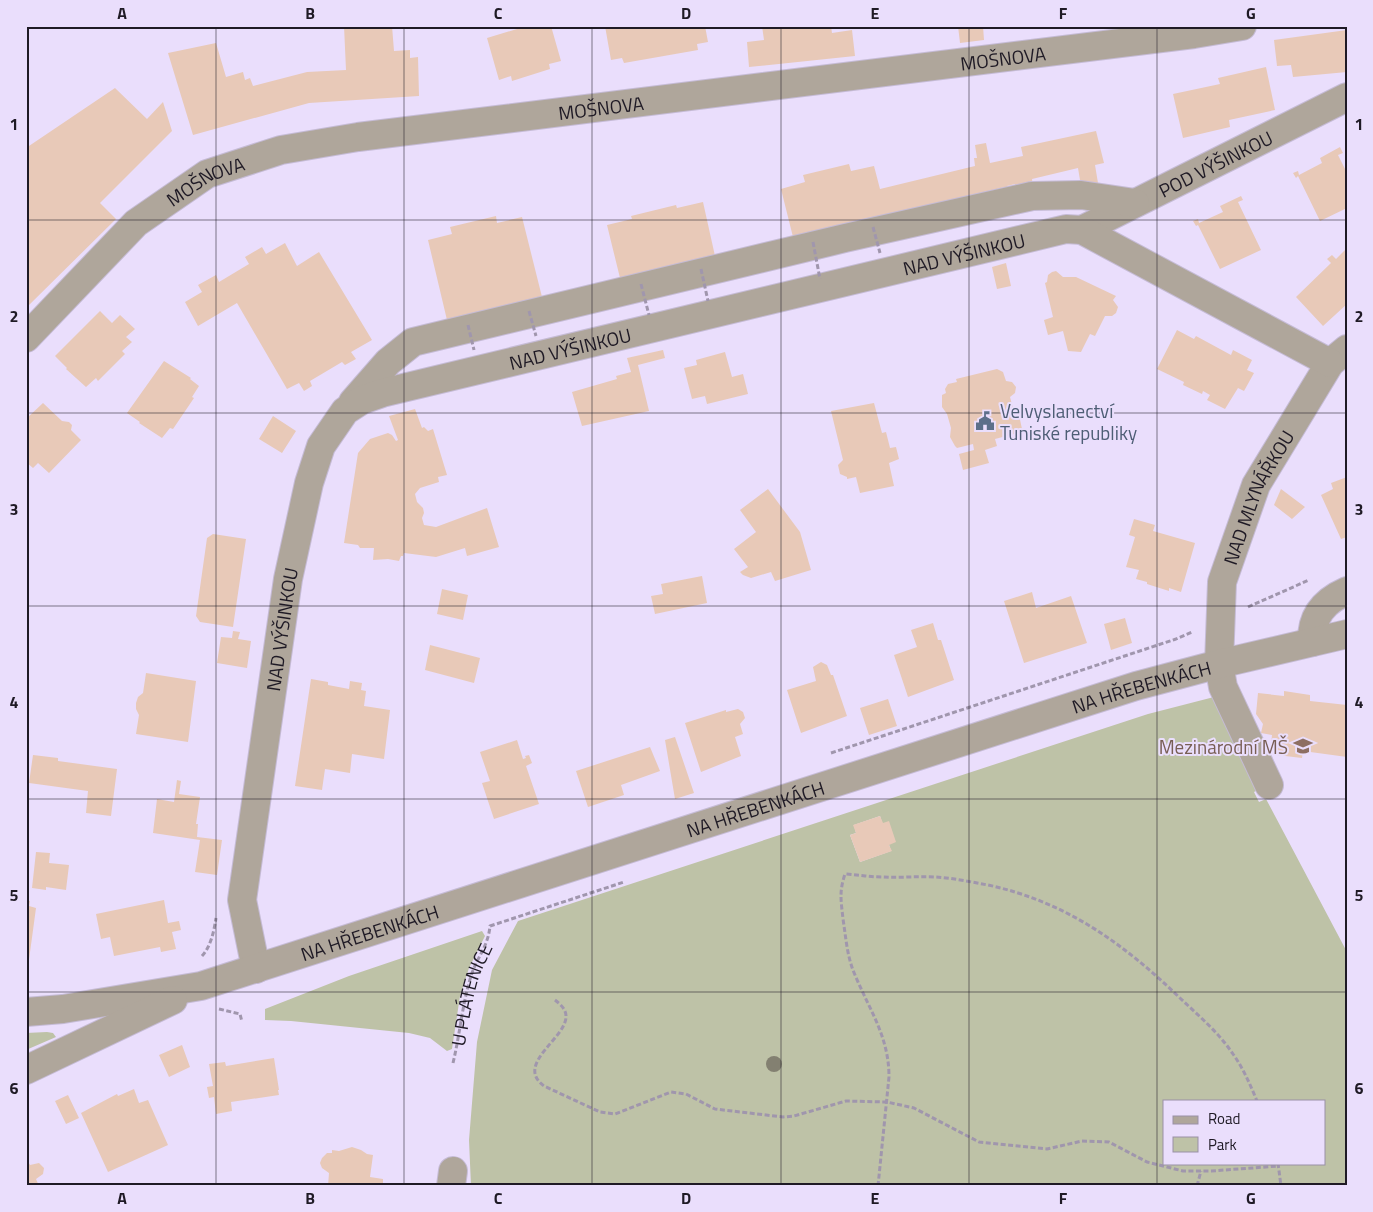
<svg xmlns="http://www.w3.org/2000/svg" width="1373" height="1212" font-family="'Titillium Web',sans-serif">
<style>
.green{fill:#bec2a7;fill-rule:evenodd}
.building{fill:#e8c9b8}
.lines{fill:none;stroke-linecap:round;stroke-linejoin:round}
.minor-casing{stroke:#c5bbd5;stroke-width:30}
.path{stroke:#a096ad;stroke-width:3;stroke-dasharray:5 2.5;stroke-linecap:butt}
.minor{stroke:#afa69b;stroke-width:28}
.path-bridge{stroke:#a096ad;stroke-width:3;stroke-dasharray:5 2.5;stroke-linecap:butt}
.tree{fill:#838071}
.grid{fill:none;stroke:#1f1a25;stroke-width:1;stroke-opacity:0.55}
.labels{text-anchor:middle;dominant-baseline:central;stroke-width:4;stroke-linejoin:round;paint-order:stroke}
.street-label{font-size:19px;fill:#1f1a25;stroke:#eadefc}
.service-label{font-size:19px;fill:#4e5e75;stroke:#eadefc;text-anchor:start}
.education-label{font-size:19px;fill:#785e54;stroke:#eadefc;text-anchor:end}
.neatline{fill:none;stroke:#1f1a25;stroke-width:2}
.grid-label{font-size:16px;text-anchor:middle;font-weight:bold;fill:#1f1a25}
</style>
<rect width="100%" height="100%" fill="#eadefc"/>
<path class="green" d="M 1214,697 L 1261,788 L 1254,792 L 1259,802 L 1266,799 L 1347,952 L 1347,1186 L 471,1186 L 469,1140 L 477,1042 L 492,970 L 518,921 L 1148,714 ZM 880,816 L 891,851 L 860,862 L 850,835 L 856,833 L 854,825 ZM 1164,1101 L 1324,1101 L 1324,1163 L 1164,1163 Z
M 482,931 L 485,936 L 469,968 L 460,996 L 452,1049 L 447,1051 L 430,1038 L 409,1033 L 291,1021 L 265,1020 L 265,1009 L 349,976 Z
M 47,1032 L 53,1033 L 56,1037 L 26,1050 L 26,1033 Z"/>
<path class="building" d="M 344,26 L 392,26 L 394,51 L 410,50 L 410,58 L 418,57 L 419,96 L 309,103 L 193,135 L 168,53 L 216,43 L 226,77 L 243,72 L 245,80 L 250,78 L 253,86 L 307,72 L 346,70 Z
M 527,26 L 551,26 L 561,61 L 549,64 L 550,69 L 512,81 L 511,76 L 499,80 L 487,38 Z
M 605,26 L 705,26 L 708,42 L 697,44 L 698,50 L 624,63 L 622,58 L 611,60 Z
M 762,26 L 831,26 L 832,33 L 852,30 L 855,56 L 749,67 L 747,42 L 764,40 Z
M 958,26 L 983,26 L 984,40 L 960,43 Z
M 1347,30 L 1347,72 L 1293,77 L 1291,65 L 1277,66 L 1274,40 Z
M 1266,67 L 1275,110 L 1229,120 L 1230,127 L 1183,138 L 1173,94 L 1220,84 L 1218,78 Z
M 115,88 L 147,119 L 163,102 L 172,131 L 100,203 L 116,219 L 26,308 L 26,148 Z
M 1096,131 L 1104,163 L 1095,165 L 1098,183 L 1081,186 L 1078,168 L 1032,179 L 1033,186 L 1017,190 L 1015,184 L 1007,186 L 1008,188 L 1006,188 L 1005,187 L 793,237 L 781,189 L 805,182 L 803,175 L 849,164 L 851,171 L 874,166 L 880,189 L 975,166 L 974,158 L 977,158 L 975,145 L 986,143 L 990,163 L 1023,156 L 1021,147 Z
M 1340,147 L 1343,153 L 1338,155 L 1347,173 L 1347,208 L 1320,221 L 1298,176 L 1296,178 L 1293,173 L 1298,171 L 1299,175 L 1322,163 L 1320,158 Z
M 1241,196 L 1243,200 L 1238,202 L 1261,250 L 1220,269 L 1198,225 L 1196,226 L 1193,221 L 1198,219 L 1199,223 L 1223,212 L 1220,206 Z
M 703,202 L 715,256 L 620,278 L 607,225 L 632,219 L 631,216 L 676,205 L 677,208 Z
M 496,216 L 497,223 L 522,217 L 542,297 L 447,320 L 428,240 L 452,234 L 450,227 Z
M 285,243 L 297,266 L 319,252 L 372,340 L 351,352 L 356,359 L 345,365 L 342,362 L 310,381 L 312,386 L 304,391 L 299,383 L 287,389 L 237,303 L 198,326 L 185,302 L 202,292 L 198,285 L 216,275 L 219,282 L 249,264 L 245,257 L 262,247 L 266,254 Z
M 1347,248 L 1347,304 L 1323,326 L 1296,297 L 1331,263 L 1327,259 L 1332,255 L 1336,259 Z
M 1006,263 L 1011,286 L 997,289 L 992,267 Z
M 1056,271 L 1063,277 L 1076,277 L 1116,296 L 1113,300 L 1118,307 L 1116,313 L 1112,316 L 1105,316 L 1095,336 L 1090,334 L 1081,352 L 1068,351 L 1063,331 L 1048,335 L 1044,320 L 1053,317 L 1045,283 L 1047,282 L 1048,275 L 1052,272 Z
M 100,311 L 112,323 L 120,315 L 135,329 L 126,337 L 132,342 L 122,351 L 125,354 L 98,381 L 96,378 L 86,387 L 66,369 L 67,368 L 55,356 Z
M 1177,330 L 1194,339 L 1196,336 L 1231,355 L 1233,350 L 1252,360 L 1247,370 L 1254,373 L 1244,391 L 1238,388 L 1225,409 L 1207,400 L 1210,395 L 1203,391 L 1202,394 L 1183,385 L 1184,382 L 1157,369 Z
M 663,350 L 665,358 L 638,365 L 649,411 L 582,426 L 572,392 L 617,379 L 616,376 L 631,372 L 627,358 Z
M 725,352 L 732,377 L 743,374 L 748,394 L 707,404 L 705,396 L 692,399 L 684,368 L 697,365 L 696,360 Z
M 164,361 L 191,378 L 190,379 L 199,386 L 192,397 L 194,398 L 173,429 L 170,428 L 162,438 L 139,423 L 140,422 L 127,413 Z
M 997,369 L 1003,372 L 1006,381 L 1012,382 L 1016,387 L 1015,393 L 1010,397 L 1015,416 L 1019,415 L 1022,429 L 1017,431 L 1018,433 L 995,439 L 997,446 L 985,450 L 989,463 L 963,470 L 959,454 L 974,450 L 973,444 L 957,448 L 955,446 L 950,437 L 951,428 L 947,414 L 942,407 L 942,395 L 946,393 L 945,389 L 948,384 L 957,382 L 956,379 Z
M 43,403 L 62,421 L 69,422 L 72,425 L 71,430 L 81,440 L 49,473 L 38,463 L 33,468 L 26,462 L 26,419 Z
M 874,403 L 882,433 L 886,432 L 890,448 L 896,447 L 899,459 L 889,463 L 894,486 L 860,493 L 856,477 L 847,479 L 847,477 L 840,474 L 838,465 L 843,460 L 831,411 Z
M 415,409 L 422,428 L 424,427 L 428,431 L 433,429 L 447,475 L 438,477 L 439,482 L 420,488 L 415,494 L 417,502 L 423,508 L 424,513 L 422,518 L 424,525 L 436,527 L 487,508 L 499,547 L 467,556 L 465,548 L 436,557 L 404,553 L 403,556 L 401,556 L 399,561 L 388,559 L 373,560 L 374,548 L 360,548 L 358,545 L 344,543 L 358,453 L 370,439 L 388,433 L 392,435 L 396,441 L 398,440 L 389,416 Z
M 273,416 L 296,431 L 282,453 L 259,439 Z
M 1347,477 L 1347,537 L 1341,539 L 1321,495 L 1333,489 L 1331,483 Z
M 768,489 L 800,532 L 811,570 L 775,581 L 771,572 L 751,578 L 743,575 L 740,572 L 748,567 L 734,549 L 756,532 L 740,510 Z
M 1281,489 L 1305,507 L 1292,519 L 1274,505 Z
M 1134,519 L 1155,525 L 1153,531 L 1195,543 L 1181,592 L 1169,588 L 1169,591 L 1147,584 L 1147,582 L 1136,579 L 1139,570 L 1126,567 L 1135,537 L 1129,535 Z
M 213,534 L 246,539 L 233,627 L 200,622 L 196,616 L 207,538 Z
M 702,576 L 707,603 L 655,614 L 651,596 L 663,594 L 661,584 Z
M 442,589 L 468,595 L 463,620 L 437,614 Z
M 1032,592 L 1036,608 L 1071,596 L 1087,643 L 1024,663 L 1004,601 Z
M 1125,618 L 1132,643 L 1111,650 L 1104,624 Z
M 933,623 L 938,640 L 941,640 L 954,680 L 908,697 L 894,655 L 917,647 L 911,630 Z
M 233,631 L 240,632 L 238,639 L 251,641 L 247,668 L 217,663 L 221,637 L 232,638 Z
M 430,645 L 480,658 L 474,683 L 425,670 Z
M 821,662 L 827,665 L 831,675 L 833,675 L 847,716 L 801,733 L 787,690 L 816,681 L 813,667 Z
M 146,673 L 196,681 L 188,742 L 136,734 L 139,715 L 136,709 L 136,703 L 138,697 L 143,693 Z
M 311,679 L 328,682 L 328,685 L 349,689 L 350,681 L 362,683 L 361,690 L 366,691 L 364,706 L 390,710 L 384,759 L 352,754 L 350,773 L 325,769 L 322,790 L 295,786 Z
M 1284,691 L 1310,695 L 1310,701 L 1347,705 L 1347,757 L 1303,751 L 1302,758 L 1277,755 L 1278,745 L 1271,745 L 1272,735 L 1261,733 L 1263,724 L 1256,714 L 1258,693 L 1284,696 Z
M 888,699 L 897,726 L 869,735 L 860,708 Z
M 738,709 L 743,712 L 745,718 L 740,724 L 743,734 L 735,737 L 741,756 L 701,772 L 685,723 L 726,710 L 726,712 Z
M 675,737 L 694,793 L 675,799 L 665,740 Z
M 517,740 L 523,759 L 526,758 L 525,756 L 529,755 L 532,763 L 526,766 L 539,804 L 494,819 L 482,783 L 490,781 L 480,752 Z
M 650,747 L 660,771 L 621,785 L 624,795 L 588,807 L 576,771 Z
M 33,755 L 58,758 L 58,761 L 117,769 L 111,816 L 86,813 L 88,791 L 29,783 Z
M 177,780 L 181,781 L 179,794 L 200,797 L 196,824 L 198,824 L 197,837 L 222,840 L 217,875 L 195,872 L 200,840 L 153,833 L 157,799 L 174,802 Z
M 880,816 L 883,823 L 889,821 L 896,842 L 889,845 L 892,851 L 860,862 L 850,835 L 856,833 L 853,825 Z
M 36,852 L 50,853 L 49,863 L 69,865 L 66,890 L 46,887 L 46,890 L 32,888 Z
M 26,900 L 30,901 L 29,906 L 36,908 L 28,967 L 26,967 Z
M 164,900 L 168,923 L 179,921 L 181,930 L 172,932 L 176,949 L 161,952 L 160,947 L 114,956 L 110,937 L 101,939 L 96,914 Z
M 182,1045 L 190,1067 L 169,1077 L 159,1055 Z
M 274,1058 L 279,1090 L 278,1090 L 279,1095 L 231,1102 L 232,1111 L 216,1114 L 214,1097 L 209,1098 L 207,1087 L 213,1086 L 209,1064 L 225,1062 L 226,1066 Z
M 134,1089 L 139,1103 L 148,1100 L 168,1145 L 108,1172 L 81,1113 L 117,1094 L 118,1096 Z
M 68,1095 L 79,1118 L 66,1124 L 55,1101 Z
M 352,1147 L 361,1150 L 367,1154 L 373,1155 L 370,1177 L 383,1179 L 383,1183 L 392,1184 L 392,1186 L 328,1186 L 329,1173 L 322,1168 L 320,1163 L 322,1158 L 327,1153 L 332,1153 L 332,1150 L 339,1151 Z
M 26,1158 L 30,1165 L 39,1163 L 44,1168 L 43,1174 L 36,1179 L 39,1186 L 26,1186 Z"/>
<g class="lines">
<g class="minor-casing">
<g id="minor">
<path id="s2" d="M 1082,230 L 1347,97"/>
<path id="s3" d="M 26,338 L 136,223 L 207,174 L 281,150 L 358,137 L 1194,34 L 1242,26"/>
<path d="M 353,402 L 388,362 L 413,342 L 845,238 L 1032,196 L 1081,195 L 1135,203"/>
<path d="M 1312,642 C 1311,616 1324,601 1347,591"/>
<path id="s4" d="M 1269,785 L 1223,687 L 1219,664 L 1222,582 L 1256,485 L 1330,363 L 1347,349"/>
<path id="s5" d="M 256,969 L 242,900 L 288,579 L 309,483 L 321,446 L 345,411 L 362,400 L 382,393 L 1066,229 L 1082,230 L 1330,363"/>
<path id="s6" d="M 26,1012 L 63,1009 L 201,986 L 1136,686 L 1219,664 L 1347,634"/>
<path d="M 26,1070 L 173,1000"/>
<path d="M 451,1186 L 453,1171"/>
</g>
</g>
<g class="path">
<path d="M 1248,607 L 1309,580"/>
<path d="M 831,753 L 1176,639 L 1192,632"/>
<path d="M 202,956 C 211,946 214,931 216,918"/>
<path d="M 555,1000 C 560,1004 566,1009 566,1016 C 567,1038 514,1064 544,1086 L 600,1112 L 615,1114 L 671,1092 L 686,1094 L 715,1109 L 783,1117 L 794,1116 L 846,1101 L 887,1102 L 914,1108 L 979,1142 L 1047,1149 L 1082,1141 L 1109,1142 L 1147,1162 L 1183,1171 L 1211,1171 L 1279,1166"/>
<path d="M 219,1009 L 240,1014 L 242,1022"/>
<path id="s1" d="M 453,1063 C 460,1034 462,1005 471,976 C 477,957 488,947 490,926 L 624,882"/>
<path d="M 1278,1163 L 1281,1186"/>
<path d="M 856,1185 L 870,1186"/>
<path d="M 878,1186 L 889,1077 C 889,1037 870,1011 855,975 C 847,957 846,938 843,919 C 841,900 839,892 845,874 C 858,875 870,877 883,877 C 900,878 918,876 936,877 C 953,878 971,882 988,885 C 1067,902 1124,944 1181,999 C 1199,1016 1219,1033 1233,1054 C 1243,1068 1250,1084 1257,1101"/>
<path d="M 1197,1186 L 1201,1171"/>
</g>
<use href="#minor" class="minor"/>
<path class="path-bridge" d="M 873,227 L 880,253
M 813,242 L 820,279
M 701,269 L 708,301
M 641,284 L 649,315
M 529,311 L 536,336
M 468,325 L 474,350"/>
</g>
<circle class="tree" cx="774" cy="1064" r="8"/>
<path class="grid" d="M 216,26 L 216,1186M 404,26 L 404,1186M 592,26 L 592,1186M 781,26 L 781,1186M 969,26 L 969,1186M 1157,26 L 1157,1186M 26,220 L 1347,220M 26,413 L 1347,413M 26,606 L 1347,606M 26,799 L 1347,799M 26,992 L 1347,992"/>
<defs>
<g id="civic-bare" transform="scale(1.5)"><path d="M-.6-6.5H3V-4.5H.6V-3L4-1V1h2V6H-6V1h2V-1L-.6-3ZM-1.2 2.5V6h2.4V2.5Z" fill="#5c6f8a" stroke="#eadefc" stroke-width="2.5" paint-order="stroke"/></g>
<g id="school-bare" transform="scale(1.5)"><path d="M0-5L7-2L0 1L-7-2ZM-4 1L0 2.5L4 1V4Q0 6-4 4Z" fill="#8d6e63" stroke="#eadefc" stroke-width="2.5" paint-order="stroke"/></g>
</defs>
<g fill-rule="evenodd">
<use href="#civic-bare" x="985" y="421"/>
<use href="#school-bare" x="1303" y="746"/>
</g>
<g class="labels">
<g class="street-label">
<text stroke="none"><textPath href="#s3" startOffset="1051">MOŠNOVA</textPath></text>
<text stroke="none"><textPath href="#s3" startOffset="646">MOŠNOVA</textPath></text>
<text stroke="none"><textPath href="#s2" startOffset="149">POD VÝŠINKOU</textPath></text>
<text stroke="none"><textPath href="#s3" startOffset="241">MOŠNOVA</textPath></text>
<text stroke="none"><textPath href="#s5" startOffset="1214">NAD VÝŠINKOU</textPath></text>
<text stroke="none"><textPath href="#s5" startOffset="809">NAD VÝŠINKOU</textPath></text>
<text stroke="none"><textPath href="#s4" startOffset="306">NAD MLYNÁŘKOU</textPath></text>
<text stroke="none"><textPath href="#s5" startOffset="344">NAD VÝŠINKOU</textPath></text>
<text stroke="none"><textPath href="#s6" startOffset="1164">NA HŘEBENKÁCH</textPath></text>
<text stroke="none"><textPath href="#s6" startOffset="759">NA HŘEBENKÁCH</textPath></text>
<text stroke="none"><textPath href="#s6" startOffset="354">NA HŘEBENKÁCH</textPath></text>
<text stroke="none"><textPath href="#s1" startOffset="71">U PLÁTENICE</textPath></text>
</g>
<g class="service-label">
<text x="1000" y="410">Velvyslanectví<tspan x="1000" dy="22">Tuniské republiky</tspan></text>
</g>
<g class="education-label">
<text x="1288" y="746">Mezinárodní MŠ</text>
</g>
</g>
<rect width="1373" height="1212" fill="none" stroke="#eadefc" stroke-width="55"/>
<rect x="1163" y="1100" width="162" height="65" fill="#eadefc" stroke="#9990a6"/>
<rect x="1173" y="1116" width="25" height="8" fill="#afa69b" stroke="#9990a6"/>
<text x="1208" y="1124" font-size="15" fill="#1f1a25">Road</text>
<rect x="1173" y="1137" width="25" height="15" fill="#bec2a7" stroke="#9990a6"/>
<text x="1208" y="1150" font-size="15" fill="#1f1a25">Park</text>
<rect x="28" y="28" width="1318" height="1156" class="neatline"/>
<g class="grid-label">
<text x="122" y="19">A</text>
<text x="310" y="19">B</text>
<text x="498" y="19">C</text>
<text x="686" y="19">D</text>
<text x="875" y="19">E</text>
<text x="1063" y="19">F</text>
<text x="1251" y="19">G</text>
<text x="14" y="130">1</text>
<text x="1359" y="130">1</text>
<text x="14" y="322">2</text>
<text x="1359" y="322">2</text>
<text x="14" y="515">3</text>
<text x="1359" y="515">3</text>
<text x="14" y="708">4</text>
<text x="1359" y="708">4</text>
<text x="14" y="901">5</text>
<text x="1359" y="901">5</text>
<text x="14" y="1094">6</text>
<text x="1359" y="1094">6</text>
<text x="122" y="1204">A</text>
<text x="310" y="1204">B</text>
<text x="498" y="1204">C</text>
<text x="686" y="1204">D</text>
<text x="875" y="1204">E</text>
<text x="1063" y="1204">F</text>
<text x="1251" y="1204">G</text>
</g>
</svg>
